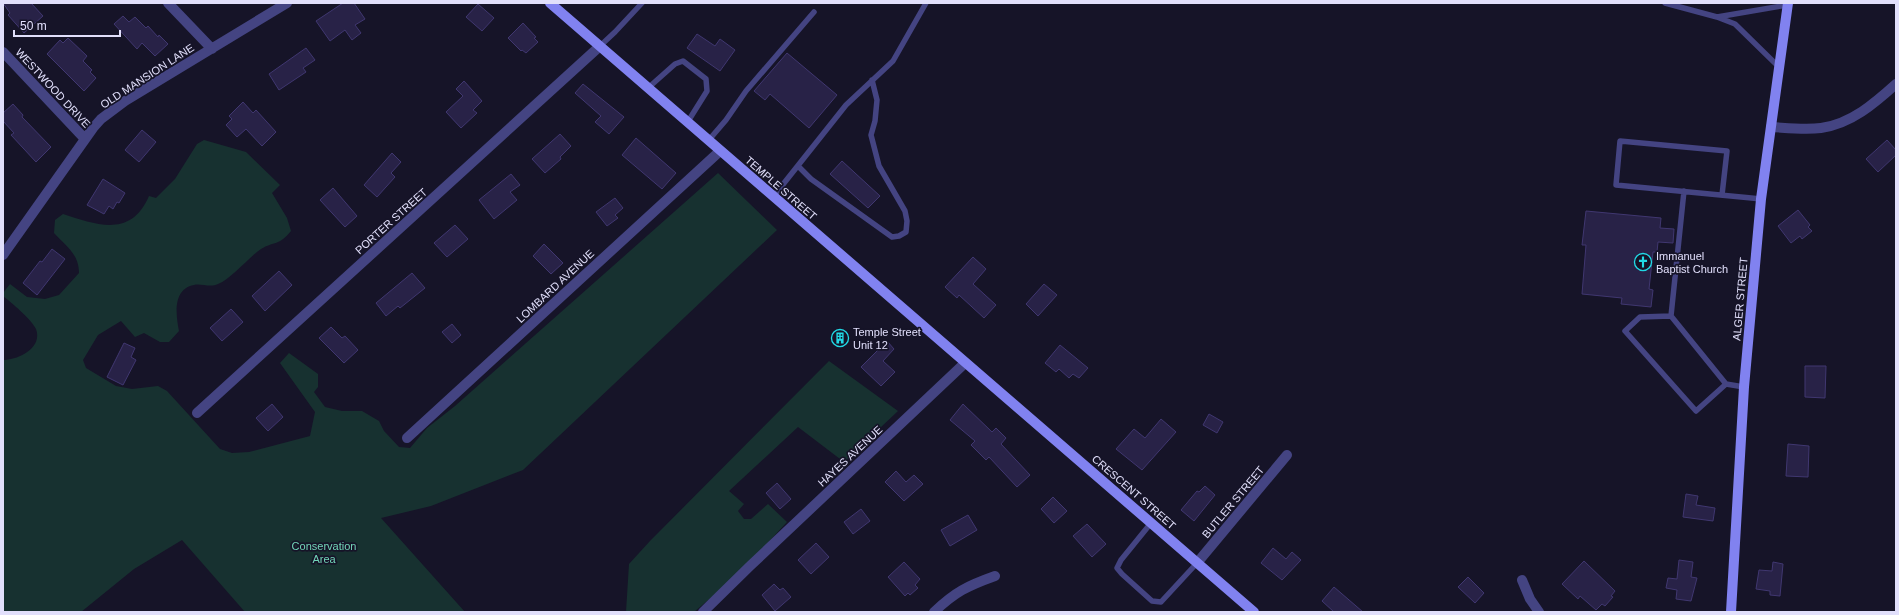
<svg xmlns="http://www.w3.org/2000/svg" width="1899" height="615" font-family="Helvetica,sans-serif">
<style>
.green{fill:#173130}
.building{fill:#282247;stroke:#403770}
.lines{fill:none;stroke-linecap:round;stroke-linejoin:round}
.service{stroke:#444482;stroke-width:5.5}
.minor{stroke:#444482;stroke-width:10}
.secondary{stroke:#8182f0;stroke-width:10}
.labels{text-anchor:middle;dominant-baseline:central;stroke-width:3.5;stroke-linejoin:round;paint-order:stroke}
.street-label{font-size:11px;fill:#e1dffb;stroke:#161428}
.poi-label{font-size:11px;fill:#e1dffb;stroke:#161428;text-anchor:start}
.park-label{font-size:11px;fill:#72d4b8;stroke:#161428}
</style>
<rect width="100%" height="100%" fill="#161428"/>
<path class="green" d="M 204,140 L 246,152 L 280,185 L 272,193 L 287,218 L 291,231 C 279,246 274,241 261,249 C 248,258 231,279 218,284 C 210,288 201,283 194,285 C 172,289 176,316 179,331 L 169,342 L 160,342 L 144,333 L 135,337 L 121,321 L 98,335 L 83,360 L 86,368 L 116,386 L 132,389 L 158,386 L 167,391 L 220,449 L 232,453 L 249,452 L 310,436 L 315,412 L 280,363 L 289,353 L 318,374 L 318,387 L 314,392 L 325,407 L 342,411 L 362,411 L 379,421 L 384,431 L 399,447 L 410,448 L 427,428 L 455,406 L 718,173 L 777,230 L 523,470 L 431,506 L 381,518 L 465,612 L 245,612 L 182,540 L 134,569 L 81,612 L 3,612 L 3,360 C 18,360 43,348 36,329 C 31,319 12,303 3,296 L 3,293 L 10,284 L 27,297 L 45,299 L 59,295 L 79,273 C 79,254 66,246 54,233 L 55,220 L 63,214 C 97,225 131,238 149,196 L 156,198 L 175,179 L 197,144 Z
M 829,361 L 898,411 L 844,462 L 798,427 L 729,491 L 744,504 L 738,511 L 744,519 L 751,519 L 768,504 L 787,522 L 739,574 L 694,612 L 626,612 L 629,564 L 650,541 Z"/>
<path class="building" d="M 3,3 L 31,3 L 43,16 L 24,33 L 8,15 L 10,13 Z
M 343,3 L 354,3 L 365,19 L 355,25 L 361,33 L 352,40 L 345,30 L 330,41 L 316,21 Z
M 478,4 L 494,18 L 482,31 L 466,17 Z
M 123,16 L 129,22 L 135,17 L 146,28 L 148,26 L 158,37 L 159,35 L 168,44 L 155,56 L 142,43 L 137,49 L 114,24 Z
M 523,23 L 536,37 L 534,38 L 538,42 L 526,53 L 522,50 L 521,51 L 508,38 Z
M 697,34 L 715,46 L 720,39 L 735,50 L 720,71 L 687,48 Z
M 68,38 L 87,56 L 83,61 L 92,70 L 90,72 L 96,78 L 84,91 L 47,54 L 60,40 L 63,43 Z
M 306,48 L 315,60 L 303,68 L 306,72 L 279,90 L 269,74 Z
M 787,53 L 837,95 L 809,128 L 770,94 L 765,100 L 754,91 Z
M 464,81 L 482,101 L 473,110 L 477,113 L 461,128 L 446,112 L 463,96 L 456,89 Z
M 583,84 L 624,117 L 609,134 L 595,122 L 601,116 L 575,93 Z
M 243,102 L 253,113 L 256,110 L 276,132 L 262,146 L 246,129 L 237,137 L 226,125 L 232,119 L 229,116 Z
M 13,104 L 23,115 L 22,117 L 51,147 L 36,162 L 11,135 L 14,133 L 3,121 L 3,113 Z
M 142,130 L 156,142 L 139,162 L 125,150 Z
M 560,134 L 571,146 L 560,157 L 561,159 L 545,173 L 532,159 Z
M 636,138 L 676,173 L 662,189 L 622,155 Z
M 1887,140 L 1896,150 L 1896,155 L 1878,172 L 1866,159 Z
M 392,153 L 401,162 L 391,173 L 395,177 L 377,197 L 364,185 Z
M 842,161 L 880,196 L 868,208 L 830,174 Z
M 511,174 L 520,185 L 510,192 L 517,200 L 494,219 L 479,200 Z
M 103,179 L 125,193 L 119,203 L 117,202 L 113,209 L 109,206 L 104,214 L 87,205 Z
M 333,188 L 357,216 L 345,227 L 320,200 Z
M 615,198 L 623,208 L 615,215 L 618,218 L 607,226 L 596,212 Z
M 1798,210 L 1810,225 L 1808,227 L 1812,231 L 1802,239 L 1800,236 L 1791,243 L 1778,226 Z
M 1586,211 L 1661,218 L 1660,228 L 1674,229 L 1673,243 L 1658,242 L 1657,252 L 1653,252 L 1649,289 L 1653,290 L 1651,307 L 1621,304 L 1622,298 L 1582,294 L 1586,245 L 1582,245 Z
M 455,225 L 468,239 L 447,257 L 434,243 Z
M 544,244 L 563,263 L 551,274 L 533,256 Z
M 52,249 L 65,259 L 37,295 L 23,283 L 40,261 L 42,262 Z
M 973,257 L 986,269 L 973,284 L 996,305 L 984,318 L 959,295 L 957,298 L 945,287 Z
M 279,271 L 292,285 L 265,311 L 252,296 Z
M 412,273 L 425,288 L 400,308 L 398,306 L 386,316 L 376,303 Z
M 1044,284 L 1057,295 L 1038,316 L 1026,304 Z
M 231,309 L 243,322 L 222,341 L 210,328 Z
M 452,324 L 461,335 L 452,343 L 442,332 Z
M 331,327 L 342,338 L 345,336 L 358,350 L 344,363 L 319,338 Z
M 887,341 L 894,349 L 883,361 L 895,372 L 881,386 L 861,367 Z
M 124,343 L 135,348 L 131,357 L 136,360 L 123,385 L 107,377 Z
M 1060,345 L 1088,368 L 1079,378 L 1073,374 L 1069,378 L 1059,369 L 1056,372 L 1045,363 Z
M 1805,366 L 1826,366 L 1825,398 L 1805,397 Z
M 272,404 L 283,417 L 268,431 L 256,418 Z
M 963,404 L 992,432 L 996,428 L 1006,438 L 1001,444 L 1030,475 L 1017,487 L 989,457 L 986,460 L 971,445 L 975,441 L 950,420 Z
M 1209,414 L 1223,422 L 1217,433 L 1203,425 Z
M 1161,419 L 1176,432 L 1142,470 L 1116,449 L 1134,429 L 1145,438 Z
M 1788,444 L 1809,446 L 1808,477 L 1786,476 Z
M 896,471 L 906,482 L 914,475 L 923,484 L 904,501 L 885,482 Z
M 777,483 L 791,499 L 780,509 L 766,493 Z
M 1205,486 L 1215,495 L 1194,521 L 1181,510 L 1197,491 L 1199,492 Z
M 1686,494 L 1698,496 L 1696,505 L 1715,508 L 1713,521 L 1683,517 Z
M 1053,497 L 1067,511 L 1054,523 L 1041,509 Z
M 861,509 L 870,521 L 853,534 L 844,522 Z
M 968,515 L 977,530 L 950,546 L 941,530 Z
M 1087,524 L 1106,544 L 1092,557 L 1073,536 Z
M 816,543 L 829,557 L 811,574 L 798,560 Z
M 1273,548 L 1286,559 L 1292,552 L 1301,560 L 1282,580 L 1261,563 Z
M 1679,560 L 1693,562 L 1691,577 L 1697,578 L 1691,601 L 1676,599 L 1677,590 L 1666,588 L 1668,578 L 1677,579 Z
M 1584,561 L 1615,591 L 1611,596 L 1613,597 L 1605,606 L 1602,604 L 1596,610 L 1580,596 L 1578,599 L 1562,584 Z
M 904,562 L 920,579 L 915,585 L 918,588 L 910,595 L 908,593 L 905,596 L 888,577 Z
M 1773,562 L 1783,564 L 1780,596 L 1770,595 L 1770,591 L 1756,589 L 1759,570 L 1772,571 Z
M 1468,577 L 1484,593 L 1475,603 L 1458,587 Z
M 774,584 L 780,590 L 783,588 L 791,597 L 775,611 L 762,595 Z
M 1334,587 L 1363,612 L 1334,612 L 1322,601 Z"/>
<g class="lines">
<path class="service" d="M 1665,3 L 1717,17
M 600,46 L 615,32 L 642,3
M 1779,67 L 1735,24 L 1717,17 L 1787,5
M 648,88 L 675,64 L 683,61 L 706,79 L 707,91 L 687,123
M 708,141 L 726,120 L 746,91 L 814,12
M 798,166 L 811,179 L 892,237 L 899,236 L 906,232 L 907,221 L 905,211 L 879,166 L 871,135 L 875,121 L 877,100 L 872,80
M 1684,191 L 1671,316 L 1726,384 L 1744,387
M 1722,195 L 1727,151 L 1620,141 L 1616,185 C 1665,190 1713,194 1761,199
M 773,197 L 846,105 L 893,61 L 926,3
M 1671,316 L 1640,317 L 1625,331 L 1696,411 L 1726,384
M 1151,523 L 1121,560 L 1117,568 L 1122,574 L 1152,601 L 1161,602 L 1197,563"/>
<path class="minor" d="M 168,3 L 212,49
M 3,52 L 85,139
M 1771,127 C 1788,128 1805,130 1821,128 C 1851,124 1875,103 1896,84
M 3,255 L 93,128 L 101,119 L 125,101 L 287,3
M 197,413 L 600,46
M 407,438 L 720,151
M 1197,563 L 1287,455
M 1522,580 L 1530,599 L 1539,612
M 703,612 L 750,566 L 965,363
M 934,612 C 955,592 967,586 995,576"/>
<path class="secondary" d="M 550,3 L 1254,612
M 1731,612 L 1744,387 L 1761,199 L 1788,3"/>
</g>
<defs>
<g id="church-ring" transform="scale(0.9)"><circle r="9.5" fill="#161428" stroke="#21d9e5" stroke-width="1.5"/><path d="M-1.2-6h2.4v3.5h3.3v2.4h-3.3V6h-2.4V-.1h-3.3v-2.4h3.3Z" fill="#21d9e5"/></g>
<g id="building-ring" transform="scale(0.9)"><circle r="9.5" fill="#161428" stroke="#21d9e5" stroke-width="1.5"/><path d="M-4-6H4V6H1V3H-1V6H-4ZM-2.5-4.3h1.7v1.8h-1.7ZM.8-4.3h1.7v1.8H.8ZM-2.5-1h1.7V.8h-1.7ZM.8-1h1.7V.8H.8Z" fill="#21d9e5"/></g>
</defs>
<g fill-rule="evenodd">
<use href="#church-ring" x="1643" y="262"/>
<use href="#building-ring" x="840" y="338"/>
</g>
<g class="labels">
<g class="street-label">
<text transform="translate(147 76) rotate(-33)">OLD MANSION LANE</text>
<text transform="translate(53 88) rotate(47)">WESTWOOD DRIVE</text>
<text transform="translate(781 188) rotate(41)">TEMPLE STREET</text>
<text transform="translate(391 221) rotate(-42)">PORTER STREET</text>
<text transform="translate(555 286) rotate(-43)">LOMBARD AVENUE</text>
<text transform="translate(1740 299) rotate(-85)">ALGER STREET</text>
<text transform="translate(850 456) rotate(-43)">HAYES AVENUE</text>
<text transform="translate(1134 492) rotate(41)">CRESCENT STREET</text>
<text transform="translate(1233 502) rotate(-50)">BUTLER STREET</text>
</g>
<g class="poi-label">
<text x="1656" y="256">Immanuel<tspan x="1656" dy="13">Baptist Church</tspan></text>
<text x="853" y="332">Temple Street<tspan x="853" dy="13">Unit 12</tspan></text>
</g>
<g class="park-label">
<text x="324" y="546">Conservation<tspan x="324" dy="13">Area</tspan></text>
</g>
</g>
<rect width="1899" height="615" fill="none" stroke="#e1dffb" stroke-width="8"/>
<path d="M14 30v6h106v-6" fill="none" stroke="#e1dffb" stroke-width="2"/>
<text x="20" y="30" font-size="12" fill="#e1dffb" stroke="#161428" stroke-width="3" paint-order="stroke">50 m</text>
</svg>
